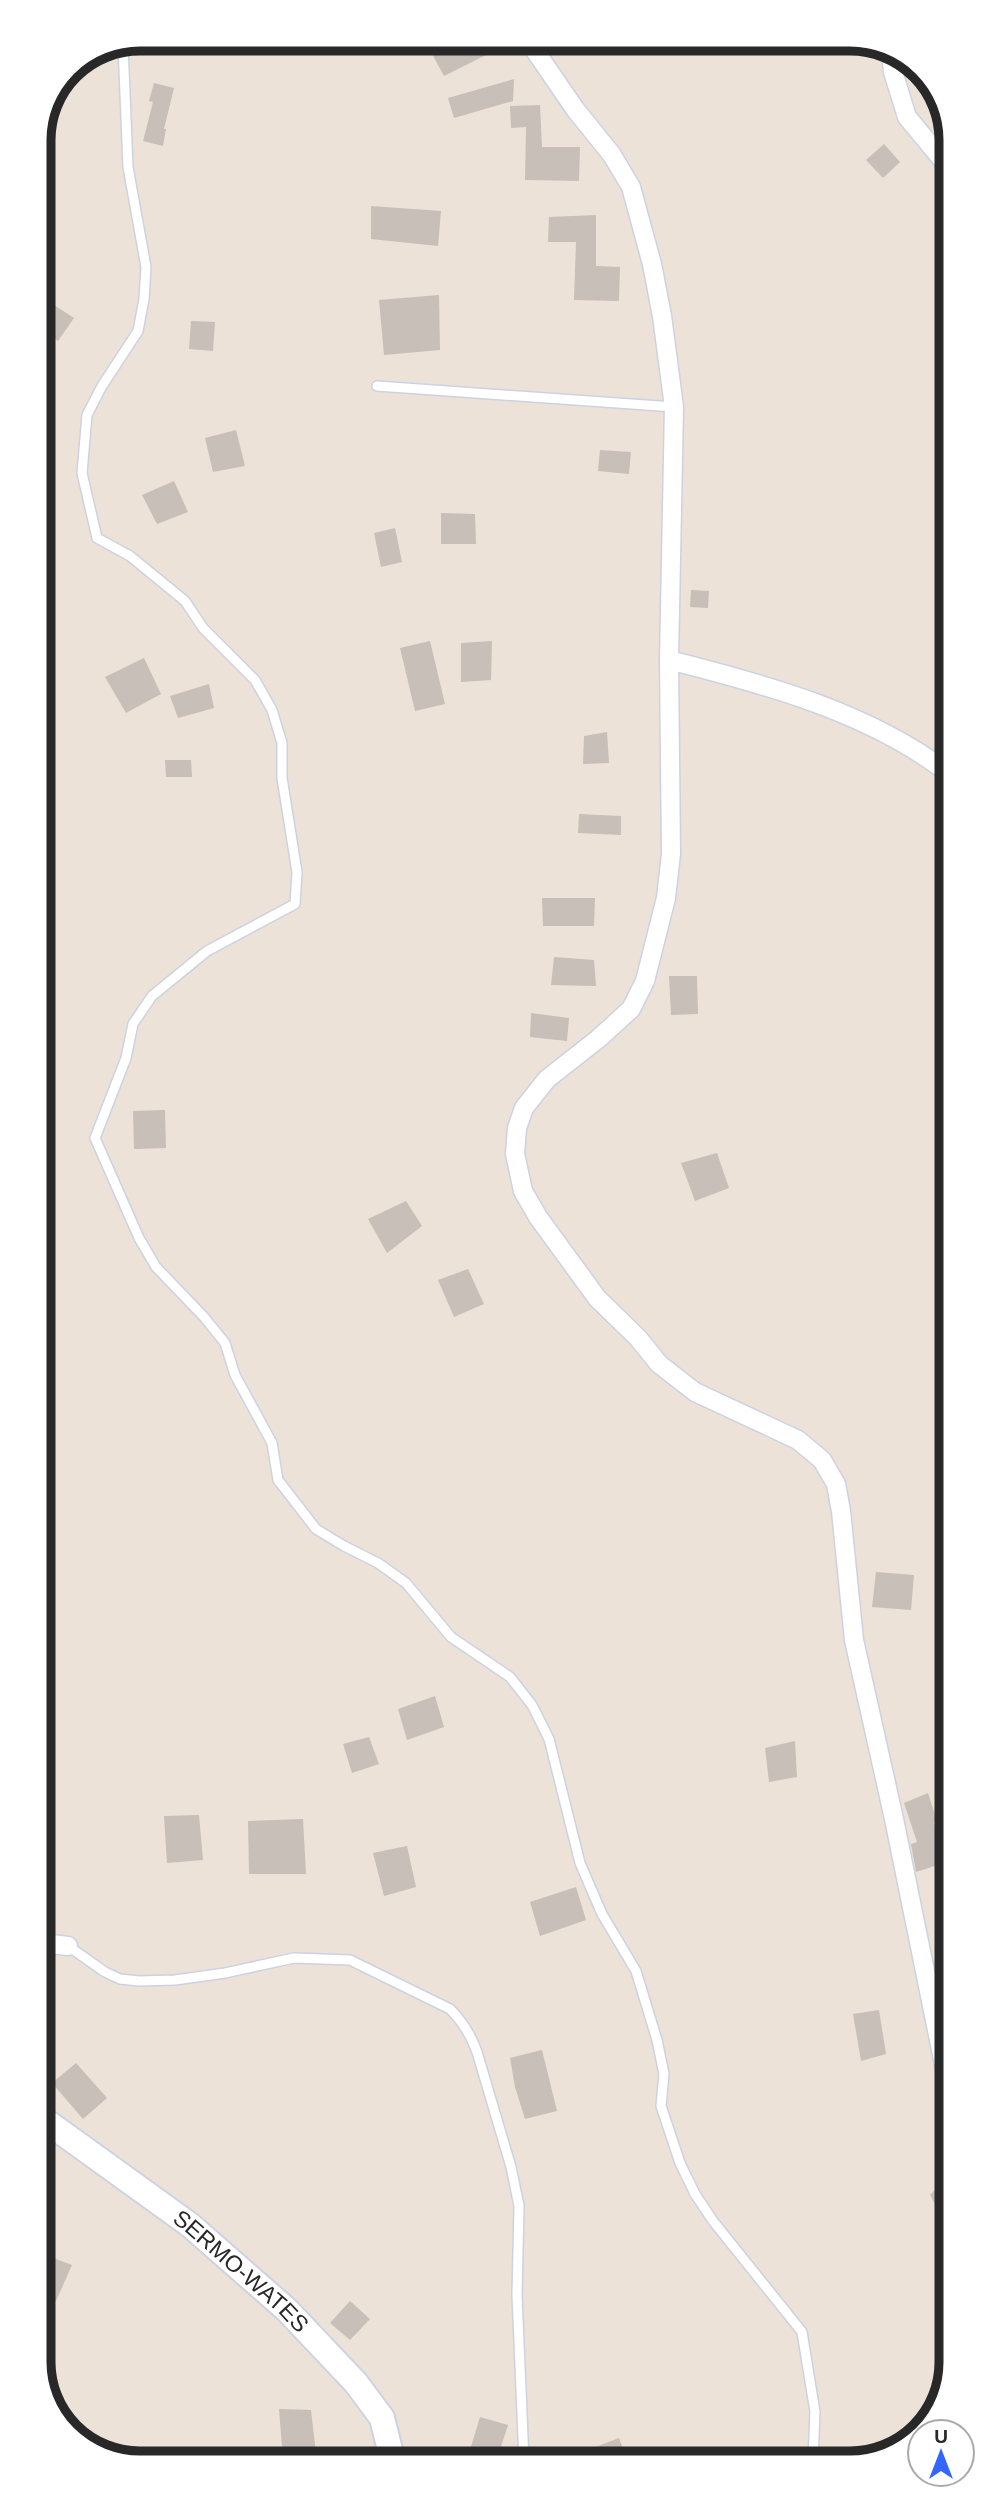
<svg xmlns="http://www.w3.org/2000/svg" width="990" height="2502" font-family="Arial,sans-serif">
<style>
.building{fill:#c7bfb8}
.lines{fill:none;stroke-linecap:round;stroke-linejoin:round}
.lane-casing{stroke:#cdd2e3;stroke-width:12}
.street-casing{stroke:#cdd2e3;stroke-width:21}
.secondary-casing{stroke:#cdd2e3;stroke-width:28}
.lane{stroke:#fff;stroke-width:9}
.street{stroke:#fff;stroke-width:18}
.secondary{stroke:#fff;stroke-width:24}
.labels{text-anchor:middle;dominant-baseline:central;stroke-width:7;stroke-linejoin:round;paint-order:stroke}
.street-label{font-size:23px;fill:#282828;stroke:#fff}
.rim{fill:none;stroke:#282828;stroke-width:9}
</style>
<rect width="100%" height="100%" fill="#ece2d7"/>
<path class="building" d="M 424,39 L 477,39 L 486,55 L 444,76 Z
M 514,79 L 513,101 L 454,118 L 448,98 Z
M 154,83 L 174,88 L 164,129 L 166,129 L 163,146 L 143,141 L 153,102 L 149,101 Z
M 540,105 L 542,147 L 580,147 L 579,181 L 525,180 L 526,127 L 511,128 L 510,106 Z
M 884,144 L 900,162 L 883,178 L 866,160 Z
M 371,206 L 441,211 L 438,246 L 371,239 Z
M 596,215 L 596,266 L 620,267 L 619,301 L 574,300 L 576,242 L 548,242 L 549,217 Z
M 439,295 L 440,350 L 384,355 L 379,300 Z
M 48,301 L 74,318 L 58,341 L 39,328 L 39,314 Z
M 191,321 L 215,322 L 213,351 L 189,349 Z
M 236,430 L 245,466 L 213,472 L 205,438 Z
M 600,450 L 631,452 L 629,474 L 598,471 Z
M 174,481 L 188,512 L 157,524 L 142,495 Z
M 441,513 L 475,514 L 476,544 L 441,544 Z
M 395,528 L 402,562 L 381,567 L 374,533 Z
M 691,590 L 709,591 L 708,608 L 690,607 Z
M 46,638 L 55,678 L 40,683 L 40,639 Z
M 430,641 L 445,704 L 415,711 L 400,648 Z
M 492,641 L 491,680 L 461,682 L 461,643 Z
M 144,658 L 161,694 L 126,713 L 105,677 Z
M 209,684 L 214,708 L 178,718 L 170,696 Z
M 607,732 L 609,763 L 583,764 L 584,736 Z
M 165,760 L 191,760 L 192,777 L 166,777 Z
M 579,814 L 621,816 L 621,835 L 578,833 Z
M 542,898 L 595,898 L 594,926 L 543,926 Z
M 554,957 L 594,960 L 596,986 L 551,985 Z
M 669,976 L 697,976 L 698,1014 L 671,1015 Z
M 531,1013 L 569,1018 L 567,1041 L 530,1037 Z
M 165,1110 L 166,1148 L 134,1149 L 133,1111 Z
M 717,1153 L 729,1188 L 695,1201 L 681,1163 Z
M 406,1201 L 422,1226 L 387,1253 L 368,1219 Z
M 468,1269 L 484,1304 L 454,1317 L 438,1280 Z
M 876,1572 L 914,1575 L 911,1610 L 872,1607 Z
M 435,1696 L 444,1727 L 407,1740 L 398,1709 Z
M 369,1737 L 379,1764 L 352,1773 L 343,1744 Z
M 795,1741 L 797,1777 L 769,1782 L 765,1748 Z
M 928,1793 L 937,1821 L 934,1822 L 944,1863 L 916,1872 L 911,1844 L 917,1842 L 904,1803 Z
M 199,1815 L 203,1860 L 167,1863 L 164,1816 Z
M 303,1819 L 306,1874 L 249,1874 L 248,1821 Z
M 407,1846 L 416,1887 L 384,1896 L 373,1853 Z
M 576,1887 L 586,1920 L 540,1936 L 530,1902 Z
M 879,2010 L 886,2054 L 861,2061 L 853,2014 Z
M 542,2050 L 557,2111 L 525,2119 L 515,2087 L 510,2058 Z
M 76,2063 L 107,2098 L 83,2119 L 52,2083 Z
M 951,2173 L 951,2233 L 930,2195 Z
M 43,2254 L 72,2265 L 56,2301 L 44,2296 Z
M 350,2301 L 370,2319 L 350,2340 L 330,2323 Z
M 279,2409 L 311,2410 L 316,2453 L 283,2459 Z
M 480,2417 L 508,2425 L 497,2459 L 470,2450 Z
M 619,2438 L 627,2460 L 564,2460 L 564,2459 Z"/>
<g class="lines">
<g class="lane-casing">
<path id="lane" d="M 123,45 L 128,167 L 146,267 L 144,299 L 138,331 L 102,386 L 87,415 L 82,473 L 97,538 L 130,556 L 185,601 L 203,628 L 255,680 L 272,710 L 282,743 L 282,778 L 297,872 L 295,904 L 207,951 L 152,996 L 133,1024 L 126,1058 L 95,1138 L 139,1238 L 156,1267 L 204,1317 L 225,1343 L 235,1375 L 272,1443 L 278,1480 L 316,1529 L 344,1546 L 378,1563 L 406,1583 L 451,1637 L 510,1677 L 532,1705 L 549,1739 L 580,1863 L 602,1914 L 636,1971 L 657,2040 L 664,2074 L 661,2106 L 680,2163 L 695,2194 L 713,2221 L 802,2332 L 815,2412 L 813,2459
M 377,386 L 674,407
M 68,1946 L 105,1972 L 120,1979 L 139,1981 L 175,1980 L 225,1973 L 294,1958 L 350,1960 L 450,2009 C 463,2022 471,2035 477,2052 L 511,2167 L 519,2206 L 517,2295 L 524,2461"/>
</g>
<g class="street-casing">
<path id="street" d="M 527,39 L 575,109 L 612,155 L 631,187 L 652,264 L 662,316 L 674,407 L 669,660 L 671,854 L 666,898 L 645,981 L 631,1009 L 598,1039 L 547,1079 L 524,1108 L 517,1128 L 515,1154 L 523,1191 L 538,1217 L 597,1298 L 638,1338 L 659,1364 L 695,1392 L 798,1440 L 822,1460 L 836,1484 L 841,1511 L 854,1640 L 894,1819 L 951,2099
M 891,52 L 893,72 L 907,117 L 946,164
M 669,660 C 764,684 869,712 948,773
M 43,1943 L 68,1946"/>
</g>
<g class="secondary-casing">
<g id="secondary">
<path id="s1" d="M 43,2119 L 190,2225 L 287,2310 L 356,2383 L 382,2418 L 393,2462"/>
</g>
</g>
<use href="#lane" class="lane"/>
<use href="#street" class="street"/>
<use href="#secondary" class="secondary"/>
</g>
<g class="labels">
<g class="street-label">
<text stroke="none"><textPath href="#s1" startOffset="250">SERMO-WATES</textPath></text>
</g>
</g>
<path d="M0 0H990V2502H0ZM140 51H850A89 89 0 0 1 939 140V2362A89 89 0 0 1 850 2451H140A89 89 0 0 1 51 2362V140A89 89 0 0 1 140 51Z" fill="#fff" fill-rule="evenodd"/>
<path class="rim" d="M140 51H850A89 89 0 0 1 939 140V2362A89 89 0 0 1 850 2451H140A89 89 0 0 1 51 2362V140A89 89 0 0 1 140 51Z"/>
<g transform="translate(941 2453)"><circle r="33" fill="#ffffff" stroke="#a9a9a9" stroke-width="2"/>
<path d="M0-5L12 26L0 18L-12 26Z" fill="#3266ff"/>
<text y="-10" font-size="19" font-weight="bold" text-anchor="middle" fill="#282828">U</text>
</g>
</svg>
